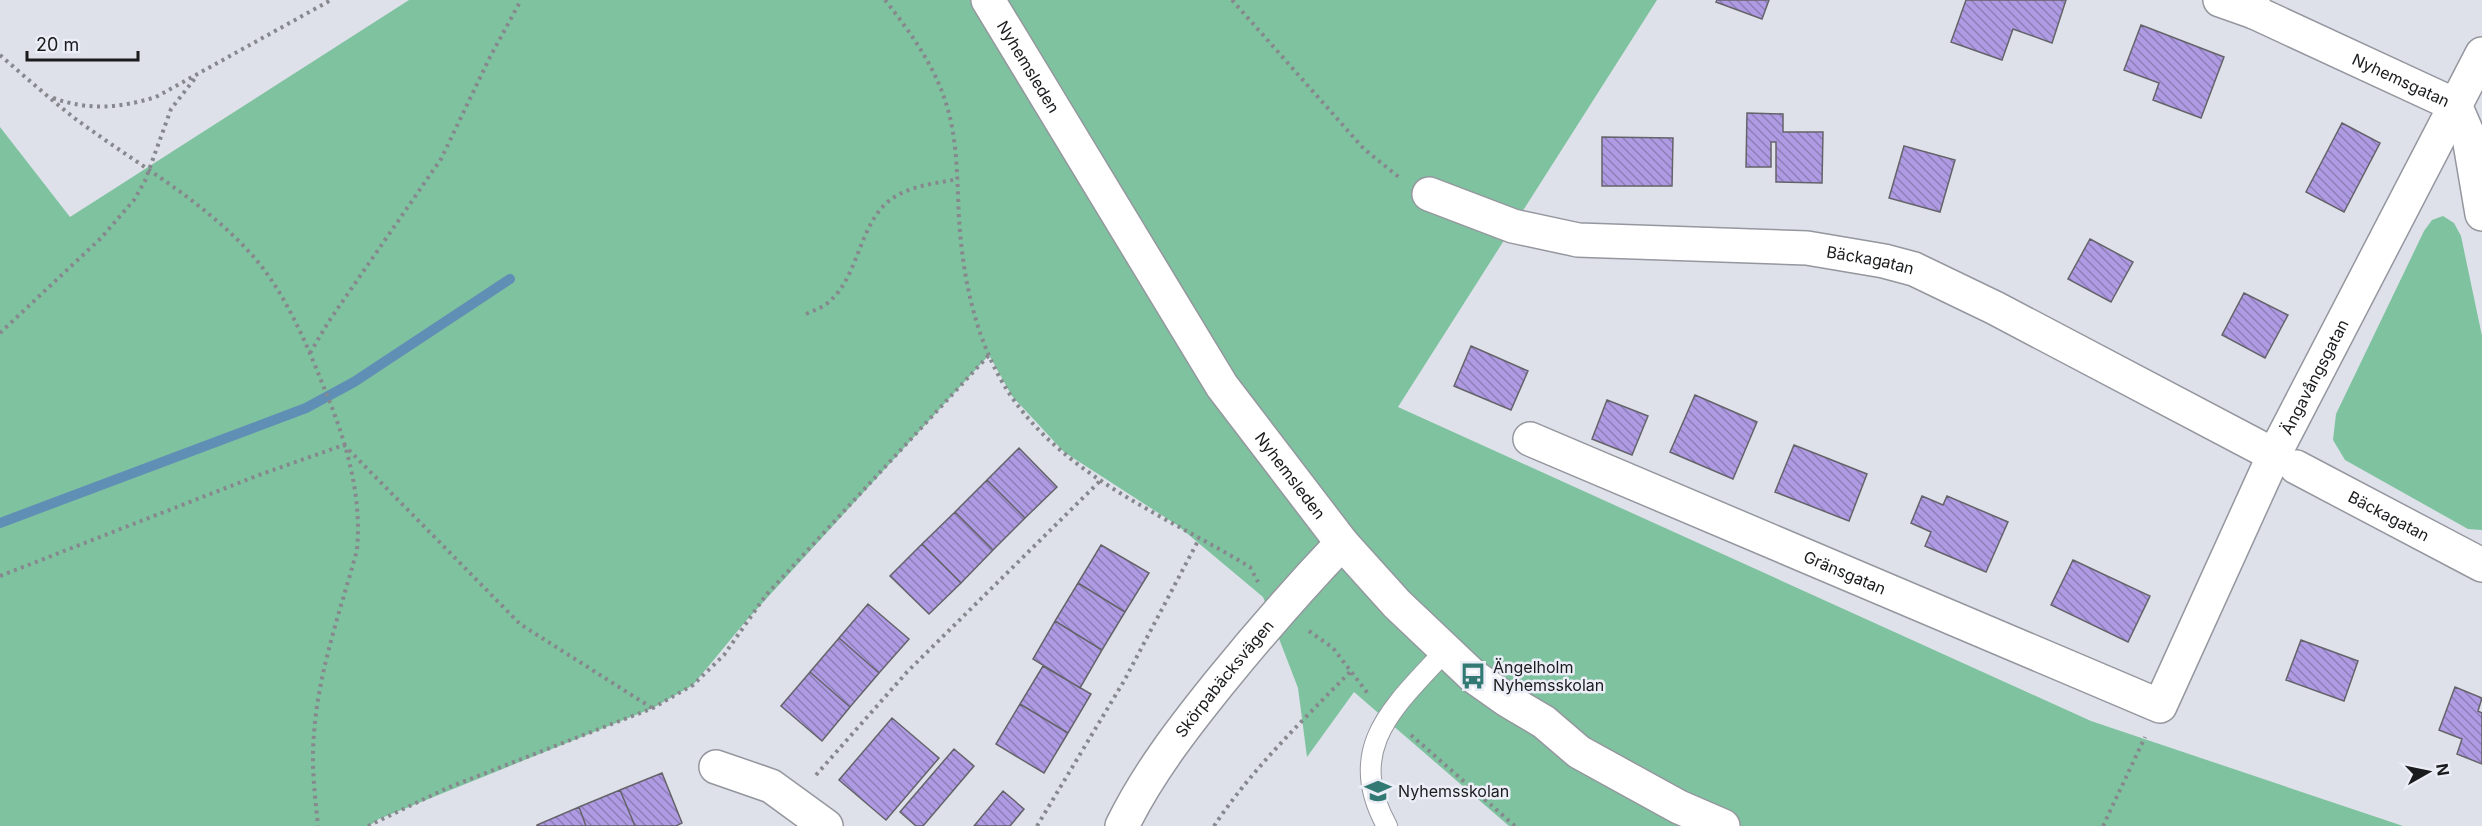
<svg xmlns="http://www.w3.org/2000/svg" width="2482" height="826" font-family="Inter,sans-serif">
<style>
.green{fill:#7fc2a0}
.lines{fill:none;stroke-linecap:round;stroke-linejoin:round}
.stream{stroke:#608fb6;stroke-width:10}
.building{fill:url(#building-back-hatch);stroke:#65636a;stroke-width:1.5}
.lane-casing{stroke:#95979f;stroke-width:22}
.street-casing{stroke:#95979f;stroke-width:36}
.path{stroke:#86888d;stroke-width:4;stroke-dasharray:3 4.5;stroke-linecap:butt}
.lane{stroke:#fff;stroke-width:20}
.street{stroke:#fff;stroke-width:33}
.labels{text-anchor:middle;dominant-baseline:central;stroke-width:5;stroke-linejoin:round;paint-order:stroke}
.street-label{font-size:16px;fill:#1a1b1d;stroke:#ebeef6}
.poi-label{font-size:16px;fill:#1a1b1d;stroke:#ebeef6;text-anchor:start}
</style>
<defs>
<pattern id="building-back-hatch" width="6" height="6" patternUnits="userSpaceOnUse" patternTransform="scale(1.5)"><rect width="6" height="6" fill="#af9be3"/><path d="M-1 5l2 2M0 0l6 6M5-1l2 2" fill="none" stroke="#8e7eb7"/></pattern>
</defs>
<rect width="100%" height="100%" fill="#dee1e9"/>
<path class="green" d="M 409,0 L 1657,0 L 1398,407 L 2091,721 L 2403,826 L 1509,826 L 1354,692 L 1307,757 L 1298,688 L 1263,597 L 1177,525 L 1064,452 L 1012,396 L 989,355 L 745,622 L 693,685 L 653,708 L 379,819 L 369,826 L 0,826 L 0,127 L 70,217 Z
M 2443,216 L 2454,223 L 2461,236 L 2482,336 L 2482,530 L 2468,529 L 2345,460 L 2333,440 L 2336,414 L 2424,231 L 2432,220 Z"/>
<g class="lines">
<path class="stream" d="M 0,523 L 306,408 L 354,382 L 510,279"/>
</g>
<path class="building" d="M 1717,0 L 1769,0 L 1762,19 L 1716,2 Z
M 1966,0 L 2066,0 L 2052,43 L 2013,29 L 2002,60 L 1951,42 Z
M 2141,25 L 2224,57 L 2201,118 L 2153,100 L 2159,83 L 2124,70 Z
M 1747,113 L 1783,114 L 1783,132 L 1823,132 L 1822,183 L 1776,182 L 1776,142 L 1771,142 L 1771,167 L 1746,167 Z
M 2342,123 L 2380,143 L 2344,212 L 2306,192 Z
M 1602,137 L 1673,138 L 1672,186 L 1602,186 Z
M 1904,146 L 1955,160 L 1940,212 L 1889,198 Z
M 2090,239 L 2133,262 L 2111,302 L 2068,279 Z
M 2244,293 L 2288,315 L 2265,358 L 2222,335 Z
M 1471,346 L 1528,371 L 1511,410 L 1454,386 Z
M 1695,395 L 1757,422 L 1733,479 L 1670,452 Z
M 1607,400 L 1648,416 L 1632,455 L 1592,439 Z
M 1794,445 L 1867,474 L 1849,521 L 1775,492 Z
M 1019,448 L 1057,487 L 1025,518 L 987,480 Z
M 987,480 L 1025,518 L 993,550 L 955,512 Z
M 1922,496 L 1943,505 L 1947,496 L 2008,522 L 1986,572 L 1925,546 L 1931,532 L 1911,523 Z
M 955,512 L 993,550 L 961,583 L 922,544 Z
M 922,544 L 961,583 L 929,614 L 890,576 Z
M 1101,545 L 1149,573 L 1125,612 L 1078,583 Z
M 2073,560 L 2150,596 L 2128,642 L 2051,605 Z
M 1078,583 L 1125,612 L 1102,650 L 1055,621 Z
M 868,604 L 909,639 L 879,673 L 839,638 Z
M 1055,621 L 1102,650 L 1080,688 L 1033,659 Z
M 839,638 L 879,673 L 850,707 L 810,672 Z
M 2301,640 L 2358,661 L 2344,701 L 2286,680 Z
M 1043,666 L 1091,694 L 1068,733 L 1020,704 Z
M 810,672 L 850,707 L 822,741 L 781,706 Z
M 2455,687 L 2482,698 L 2478,711 L 2482,713 L 2482,764 L 2457,754 L 2462,739 L 2439,730 Z
M 1020,704 L 1068,733 L 1044,773 L 996,744 Z
M 892,718 L 939,758 L 886,820 L 839,780 Z
M 954,749 L 974,766 L 923,826 L 916,826 L 900,812 Z
M 662,773 L 682,823 L 676,826 L 635,826 L 620,790 Z
M 620,790 L 635,826 L 586,826 L 579,807 Z
M 1003,791 L 1024,809 L 1010,826 L 974,826 Z
M 579,807 L 586,826 L 537,826 L 537,825 Z"/>
<g class="lines">
<g class="lane-casing">
<path id="lane" d="M 1387,826 C 1343,747 1396,705 1446,650"/>
</g>
<g class="street-casing">
<g id="street">
<path id="s1" d="M 988,0 L 1222,386 L 1342,543 L 1397,604 L 1473,676 L 1507,700 L 1544,722 L 1579,752 L 1679,807 L 1723,826"/>
<path d="M 2220,0 L 2254,12"/>
<path id="s2" d="M 2253,0 L 2254,12 L 2455,105 L 2469,137 L 2482,214"/>
<path id="s3" d="M 1429,194 L 1513,226 L 1578,240 L 1807,248 L 1884,261 L 1914,269 L 1995,308 L 2274,455"/>
<path id="s4" d="M 1530,439 L 2160,706 L 2274,455 L 2482,54"/>
<path id="s5" d="M 2296,467 L 2482,565"/>
<path d="M 716,767 L 771,786 L 826,826"/>
<path id="s6" d="M 1122,826 C 1148,773 1183,728 1220,682 C 1259,634 1299,588 1342,543"/>
</g>
</g>
<path class="path" d="M 885,0 C 911,33 937,69 948,110 C 958,146 957,182 959,219 C 963,280 976,344 1011,396 C 1067,478 1168,517 1250,567 L 1258,582
M 1232,0 L 1364,149 L 1400,178
M 0,55 C 24,76 48,97 73,117 C 133,162 202,199 252,255 C 287,294 308,348 327,395 C 347,444 362,497 357,550 C 341,609 318,672 314,734 C 311,765 315,795 318,826
M 53,98 C 90,111 119,108 156,97 L 331,0
M 806,314 C 815,310 824,307 831,300 C 861,272 859,218 896,196 C 915,185 937,183 958,179
M 0,333 L 101,238 L 134,200 L 145,181 L 171,109 L 196,77
M 310,353 L 329,321 L 441,159 L 490,57 L 521,0
M 0,576 L 259,475 L 344,445 L 520,624 L 652,708
M 1309,631 L 1333,648 L 1369,695
M 1411,735 L 1515,826
M 816,775 L 907,672 L 1101,480
M 368,826 L 447,788 L 653,708 L 693,685 L 724,655 L 766,595 L 989,355
M 1037,826 L 1124,681 L 1199,539
M 1214,826 C 1252,769 1302,721 1350,672
M 2103,826 L 2145,737"/>
<use href="#lane" class="lane"/>
<use href="#street" class="street"/>
</g>
<defs>
<g id="bus-bare" transform="scale(2.07)"><path d="M-5-6H5V4H4V6H2V4H-2V6H-4V4H-5ZM-3.5-4V0h7V-4ZM-3.5 1.2v1.5H-2V1.2ZM2 1.2v1.5H3.5V1.2Z" fill="#317972" stroke="#ebeef6" stroke-width="2.5" paint-order="stroke"/></g>
<g id="school-bare" transform="scale(2.07)"><path d="M0-5L7-2L0 1L-7-2ZM-4 1L0 2.5L4 1V4Q0 6-4 4Z" fill="#317972" stroke="#ebeef6" stroke-width="2.5" paint-order="stroke"/></g>
</defs>
<g fill-rule="evenodd">
<use href="#bus-bare" x="1473" y="676"/>
<use href="#school-bare" x="1378" y="791"/>
</g>
<g class="labels">
<g class="street-label">
<text stroke="none"><textPath href="#s1" startOffset="78">Nyhemsleden</textPath></text>
<text stroke="none"><textPath href="#s2" startOffset="174">Nyhemsgatan</textPath></text>
<text stroke="none"><textPath href="#s3" startOffset="450">Bäckagatan</textPath></text>
<text stroke="none"><textPath href="#s4" startOffset="1048">Ängavångsgatan</textPath></text>
<text stroke="none"><textPath href="#s1" startOffset="564">Nyhemsleden</textPath></text>
<text stroke="none"><textPath href="#s5" startOffset="105">Bäckagatan</textPath></text>
<text stroke="none"><textPath href="#s4" startOffset="342">Gränsgatan</textPath></text>
<text stroke="none"><textPath href="#s6" startOffset="180">Skörpabäcksvägen</textPath></text>
</g>
<g class="poi-label">
<text x="1493" y="667">Ängelholm<tspan x="1493" dy="18">Nyhemsskolan</tspan></text>
<text x="1398" y="791">Nyhemsskolan</text>
</g>
</g>
<g transform="translate(2428 772) rotate(81)" stroke="#ebeef6" stroke-width="4.5" paint-order="stroke">
<path d="M0-4.5L10 22L0 15L-10 22Z" fill="#1a1b1d"/>
<text y="-9" font-size="16" font-weight="bold" text-anchor="middle" fill="#1a1b1d">N</text>
</g>
<path d="M27 51v9h111v-9" fill="none" stroke="#1a1b1d" stroke-width="3"/>
<text x="36" y="51" font-size="18" fill="#1a1b1d" stroke="#ebeef6" stroke-width="4.5" paint-order="stroke">20 m</text>
</svg>
